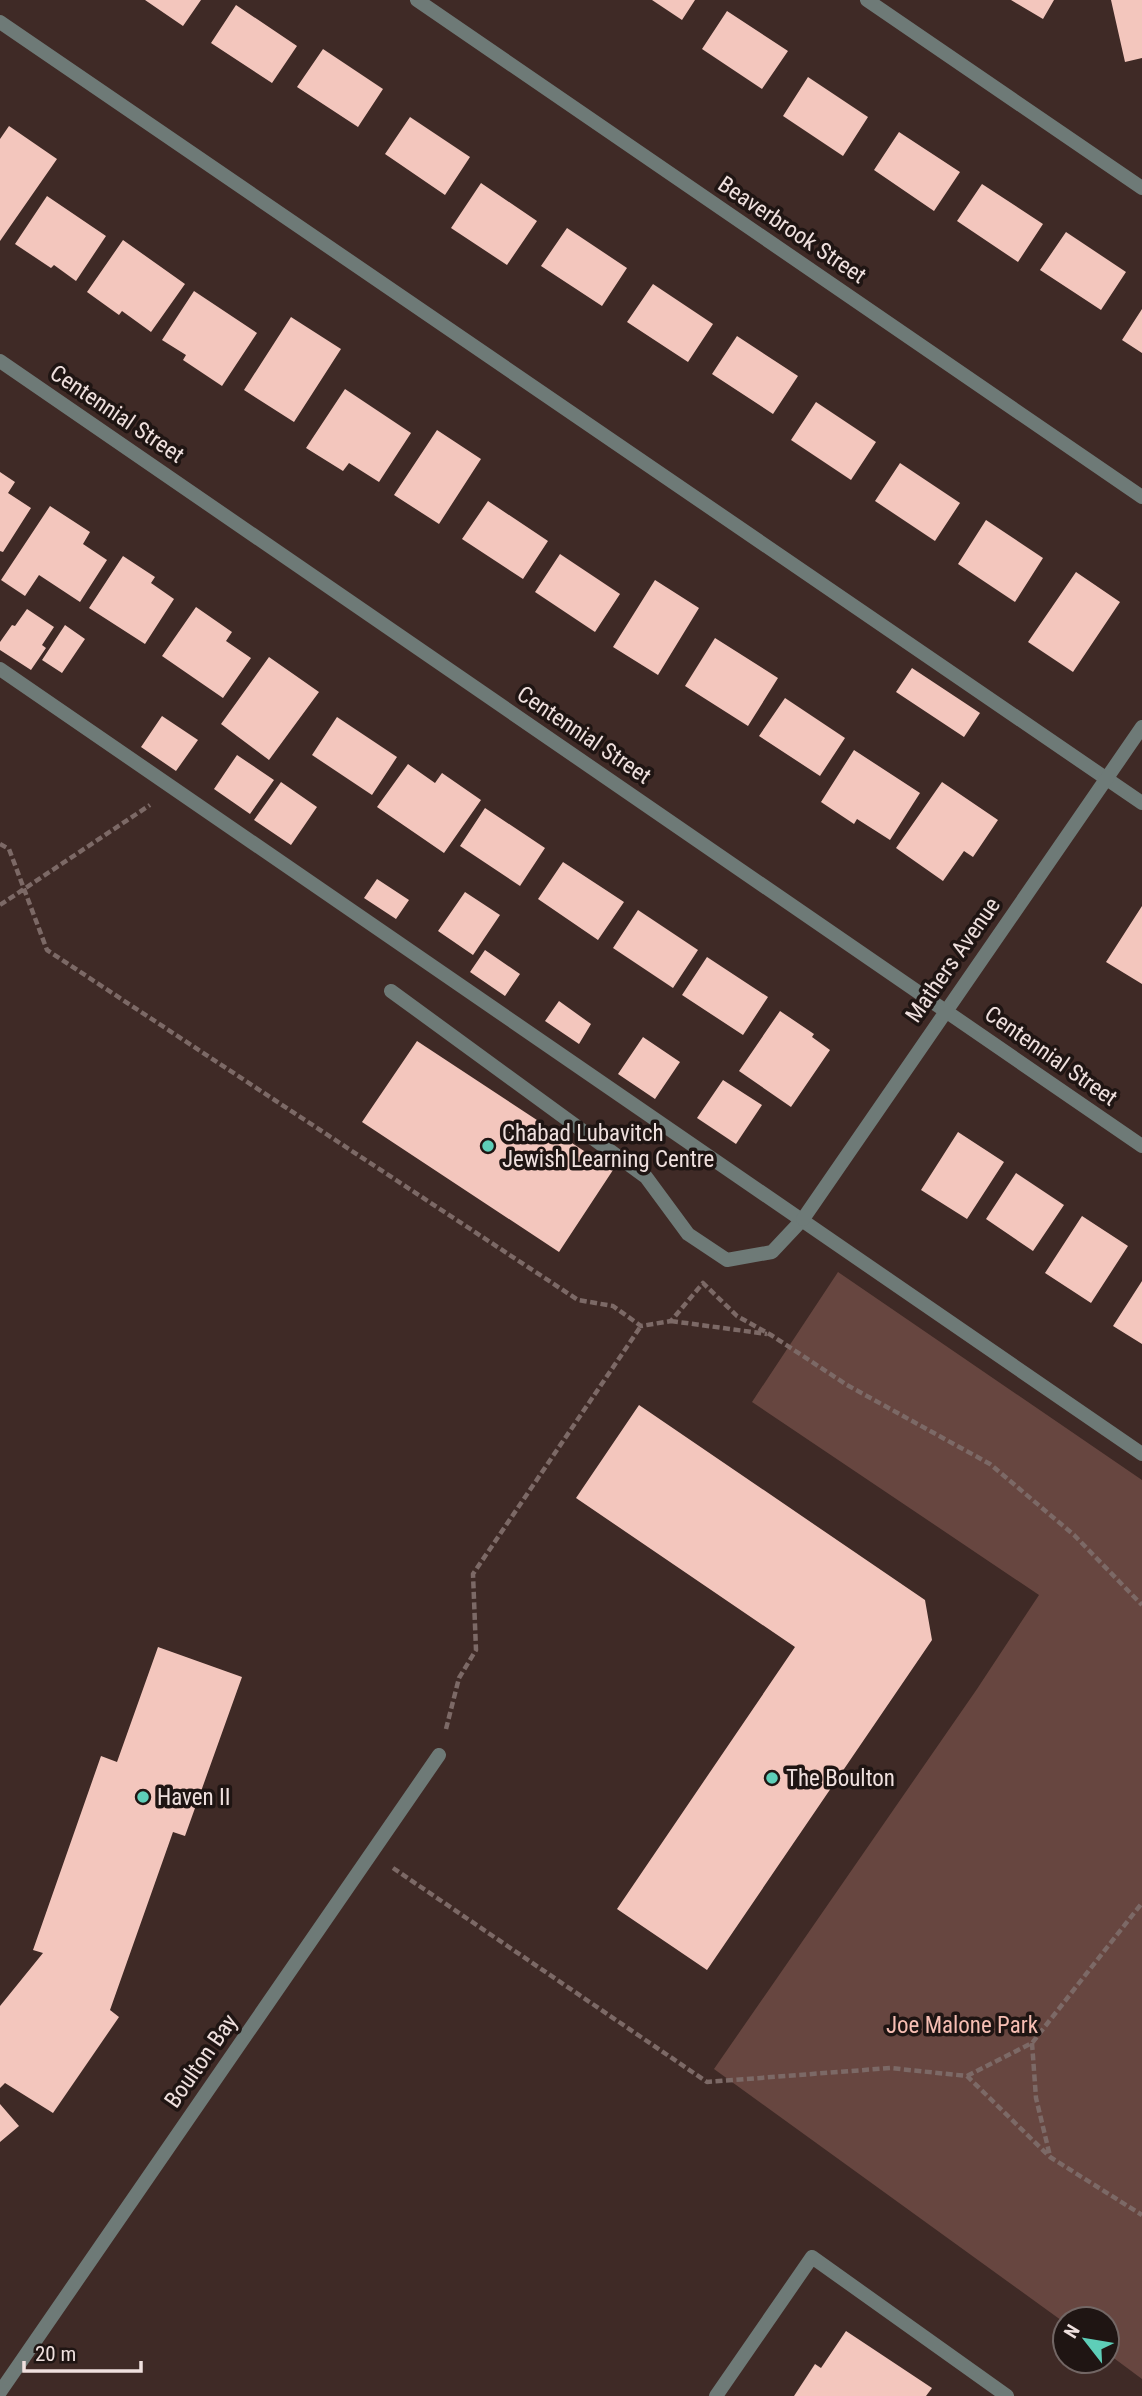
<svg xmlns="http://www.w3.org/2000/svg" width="1142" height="2396" font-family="'Roboto Condensed',sans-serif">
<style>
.green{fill:#674640}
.building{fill:#f3c6bd}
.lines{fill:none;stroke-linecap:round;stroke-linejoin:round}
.path{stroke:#7c6966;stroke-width:4.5;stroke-dasharray:7 3.5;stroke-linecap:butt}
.lane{stroke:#6e7a77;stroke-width:14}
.street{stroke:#6e7a77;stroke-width:14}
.poi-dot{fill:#5eceb8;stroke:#1f1513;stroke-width:2.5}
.labels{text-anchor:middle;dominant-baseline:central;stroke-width:7;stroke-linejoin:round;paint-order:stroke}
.street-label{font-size:23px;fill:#efe0de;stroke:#1f1513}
.poi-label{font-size:23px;fill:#efe0de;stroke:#1f1513;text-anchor:start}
.park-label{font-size:23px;fill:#f6beb3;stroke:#1f1513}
</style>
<rect width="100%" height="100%" fill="#3f2a26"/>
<path class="green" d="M 838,1272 L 1142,1480 L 1142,2379 L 1107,2353 L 1107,2319 L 1065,2319 L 1065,2323 L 714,2069 L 977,1689 L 1039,1595 L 752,1402 Z"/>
<path class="building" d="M 145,0 L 201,0 L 183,26 Z
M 652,0 L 695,0 L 682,20 Z
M 1011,0 L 1054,0 L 1043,19 Z
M 1111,0 L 1142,0 L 1142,58 L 1125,62 Z
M 236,5 L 297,46 L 272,83 L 211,43 Z
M 727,11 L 788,51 L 762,89 L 702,49 Z
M 323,49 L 383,89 L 358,127 L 297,87 Z
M 808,77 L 868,117 L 843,156 L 783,116 Z
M 410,117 L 470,157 L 445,195 L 385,154 Z
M 9,126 L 57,159 L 0,241 L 0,139 Z
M 899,132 L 960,172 L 934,211 L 874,170 Z
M 481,183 L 537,221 L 507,265 L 451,228 Z
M 982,184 L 1043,224 L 1018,262 L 957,221 Z
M 47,196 L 106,236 L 76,281 L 54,265 L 51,268 L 15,244 Z
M 567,228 L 627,268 L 602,306 L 541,266 Z
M 1066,232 L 1126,272 L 1101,310 L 1040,270 Z
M 123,240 L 185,284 L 151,332 L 122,311 L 119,315 L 87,292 Z
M 653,284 L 713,324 L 688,362 L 627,322 Z
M 194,291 L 257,333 L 222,386 L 183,360 L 186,355 L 162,340 Z
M 1142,309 L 1142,353 L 1122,340 Z
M 291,317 L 341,349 L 294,422 L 244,390 Z
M 737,336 L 798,376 L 773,414 L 712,374 Z
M 345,389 L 411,433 L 379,482 L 349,463 L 343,471 L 306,448 Z
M 816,402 L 876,442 L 851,480 L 791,440 Z
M 437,430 L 481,459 L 439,524 L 394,495 Z
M 900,463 L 960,503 L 935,541 L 875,501 Z
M 0,472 L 15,482 L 8,493 L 31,508 L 3,552 L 0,551 Z
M 488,501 L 548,541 L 523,579 L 462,539 Z
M 50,506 L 90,532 L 83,544 L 107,560 L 80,602 L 39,575 L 25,596 L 1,580 Z
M 986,520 L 1043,558 L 1015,602 L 958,564 Z
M 560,554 L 620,594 L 595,632 L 535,592 Z
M 123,556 L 155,577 L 151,583 L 174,599 L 145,644 L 89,608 Z
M 1076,572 L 1120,602 L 1073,672 L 1028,642 Z
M 655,580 L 699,608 L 658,675 L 613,647 Z
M 196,607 L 232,632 L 226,641 L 251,658 L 223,698 L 162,656 Z
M 27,609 L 54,627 L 42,645 L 46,648 L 31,670 L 0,650 L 0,642 L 12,625 L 15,626 Z
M 65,625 L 85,639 L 62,673 L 42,660 Z
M 715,638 L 778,678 L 748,726 L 685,686 Z
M 269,657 L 319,692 L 269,760 L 221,724 Z
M 912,668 L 980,713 L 964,737 L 896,692 Z
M 785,698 L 845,738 L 820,776 L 759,736 Z
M 162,716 L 198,740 L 176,771 L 141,747 Z
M 337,717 L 397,757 L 372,795 L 312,755 Z
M 854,750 L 920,793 L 890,840 L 857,819 L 854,824 L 821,802 Z
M 237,755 L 274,780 L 250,814 L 214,789 Z
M 408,764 L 435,783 L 442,773 L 481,800 L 444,853 L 377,807 Z
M 281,782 L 317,807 L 291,845 L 254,820 Z
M 942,782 L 998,820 L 973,857 L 964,851 L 943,881 L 896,848 Z
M 485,808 L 545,848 L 520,886 L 460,846 Z
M 563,862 L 624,902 L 598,940 L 538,899 Z
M 377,879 L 409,900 L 396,919 L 364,898 Z
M 465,892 L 500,915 L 473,955 L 438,931 Z
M 1142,906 L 1142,984 L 1106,962 Z
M 638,910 L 698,950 L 673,988 L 613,948 Z
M 485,950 L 520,974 L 505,996 L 470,972 Z
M 707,957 L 768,997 L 743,1035 L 682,995 Z
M 559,1001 L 591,1024 L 579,1044 L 545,1021 Z
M 780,1011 L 814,1034 L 812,1037 L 830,1050 L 791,1107 L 739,1071 Z
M 643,1037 L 680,1062 L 655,1099 L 618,1074 Z
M 417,1041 L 613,1170 L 559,1252 L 362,1122 Z
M 723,1080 L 762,1105 L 736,1144 L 697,1118 Z
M 958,1132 L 1004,1162 L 967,1219 L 921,1190 Z
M 1016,1173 L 1064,1205 L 1033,1251 L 986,1219 Z
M 1082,1216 L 1128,1246 L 1091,1303 L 1045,1273 Z
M 1142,1281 L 1142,1344 L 1113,1326 Z
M 639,1405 L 925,1600 L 932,1640 L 707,1970 L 617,1909 L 795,1647 L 576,1498 Z
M 158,1647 L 242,1677 L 185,1836 L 173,1832 L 110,2010 L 119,2017 L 53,2113 L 5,2083 L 0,2088 L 0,2006 L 43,1953 L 33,1950 L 101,1756 L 117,1762 Z
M 0,2104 L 19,2126 L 0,2142 Z
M 846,2331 L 932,2388 L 926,2396 L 794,2396 L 815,2364 L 821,2368 Z"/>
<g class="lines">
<path class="path" d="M 0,844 L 9,849 L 47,950 L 578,1300 L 613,1306 L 641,1326 L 671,1321 L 703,1283 L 737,1316 L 771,1335 L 847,1385 L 990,1464 L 1074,1535 L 1142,1605
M 0,905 L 150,805
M 671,1321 L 767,1334
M 446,1729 L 459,1678 L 476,1650 L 473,1574 L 641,1326
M 393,1868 L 707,2082 L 890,2068 L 967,2076 L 1050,2157 L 1142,2215
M 1032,2043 L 1036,2098 L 1050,2156
M 967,2076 L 1032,2043 L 1142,1903"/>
<path class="lane" d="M 867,0 L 1142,188
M 0,22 L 1142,803
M 0,669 L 1142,1454
M 391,991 L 646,1177 L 688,1234 L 727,1260 L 772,1252 L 803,1219
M 716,2396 L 812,2257 L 1007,2396"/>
<path class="street" d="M 417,0 L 1142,497
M 0,361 L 1142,1146
M 803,1219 L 1142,727
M 0,2392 L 439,1755"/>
</g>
<g class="poi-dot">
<circle cx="488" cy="1146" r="7"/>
<circle cx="772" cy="1778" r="7"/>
<circle cx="143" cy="1797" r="7"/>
</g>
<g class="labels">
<g class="street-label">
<text transform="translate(792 230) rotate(34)">Beaverbrook Street</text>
<text transform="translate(117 414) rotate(34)">Centennial Street</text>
<text transform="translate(584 735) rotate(34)">Centennial Street</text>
<text transform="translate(953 960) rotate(-55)">Mathers Avenue</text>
<text transform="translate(1051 1056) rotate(35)">Centennial Street</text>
<text transform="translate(201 2061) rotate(-55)">Boulton Bay</text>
</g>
<g class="poi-label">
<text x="502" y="1133">Chabad Lubavitch<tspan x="502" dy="26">Jewish Learning Centre</tspan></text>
<text x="786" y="1778">The Boulton</text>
<text x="157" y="1797">Haven II</text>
</g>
<g class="park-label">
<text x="962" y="2025">Joe Malone Park</text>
</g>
</g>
<g transform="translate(1086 2340) rotate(301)"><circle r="33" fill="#1f1513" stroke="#726664" stroke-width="2"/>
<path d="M0-5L12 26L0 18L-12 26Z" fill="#5eceb8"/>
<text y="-10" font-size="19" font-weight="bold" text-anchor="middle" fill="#efe0de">N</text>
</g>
<path d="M24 2361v10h117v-10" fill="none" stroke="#efe0de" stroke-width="3.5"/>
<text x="35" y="2361" font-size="21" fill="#efe0de" stroke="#1f1513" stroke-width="5" paint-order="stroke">20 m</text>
</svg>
